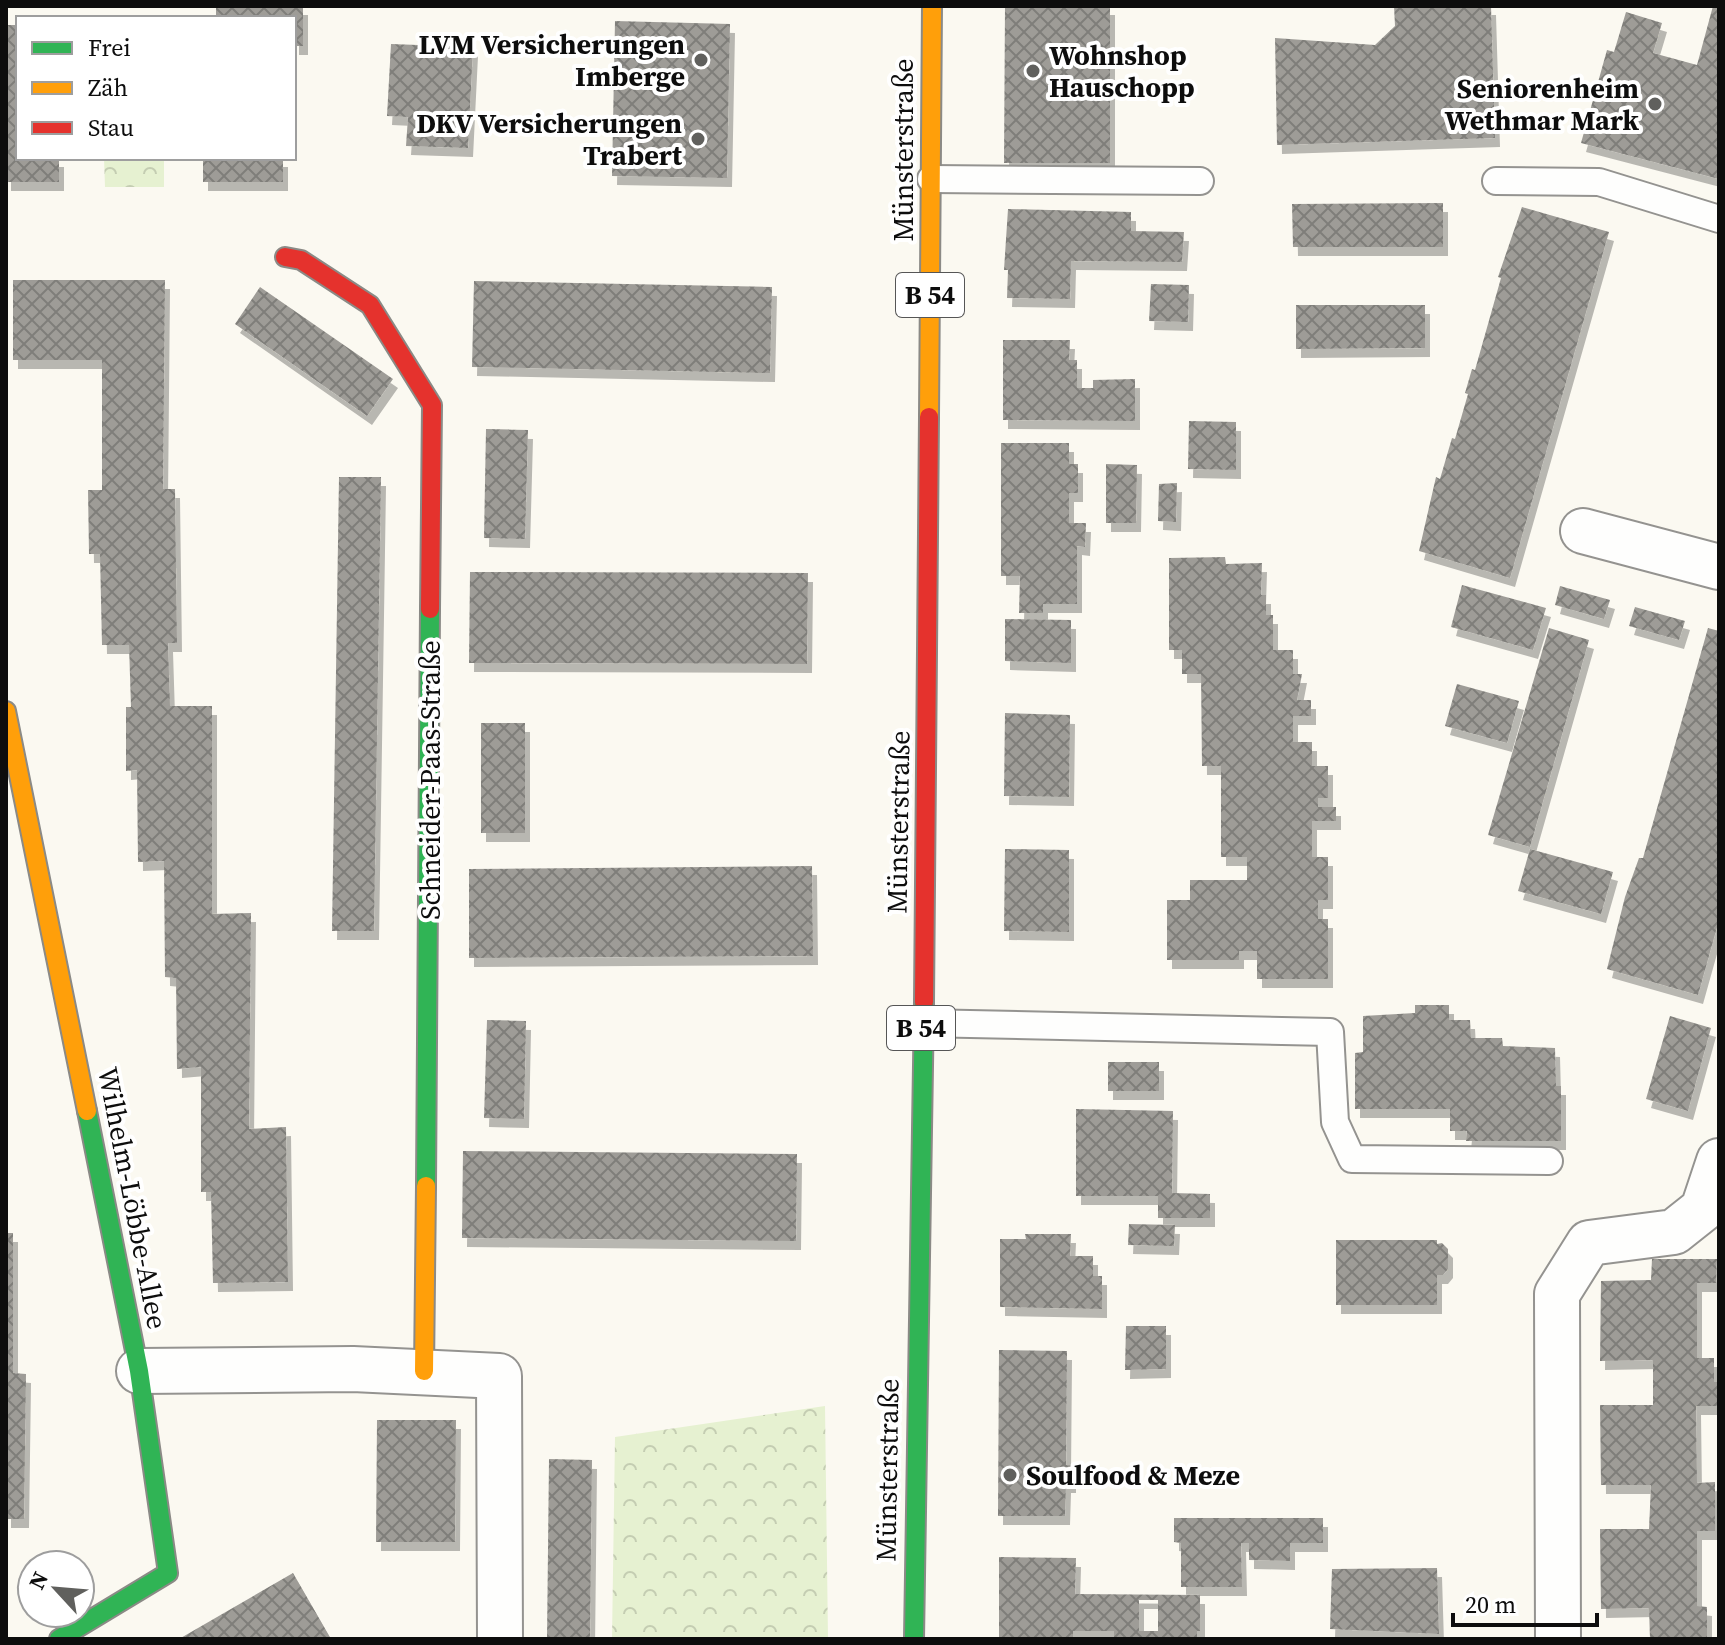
<svg xmlns="http://www.w3.org/2000/svg" width="1725" height="1645" font-family="'Source Serif 4',serif">
<style>
.park{fill:url(#park-crowns)}
.building{fill:url(#building-cross-hatch);fill-rule:evenodd;filter:url(#shadow)}
.lines{fill:none;stroke-linecap:round;stroke-linejoin:round}
.lane-casing{stroke:#949390;stroke-width:30}
.street-casing{stroke:#949390;stroke-width:48}
.fast-casing{stroke:#8b8a86;stroke-width:22}
.slow-casing{stroke:#8b8a86;stroke-width:22}
.jam-casing{stroke:#8b8a86;stroke-width:22}
.lane{stroke:#fefefd;stroke-width:26}
.street{stroke:#fefefd;stroke-width:44}
.fast{stroke:#30b455;stroke-width:18}
.slow{stroke:#ff9f0a;stroke-width:18}
.jam{stroke:#e5322d;stroke-width:18}
.poi-dot{fill:#60605d;stroke:#fff;stroke-width:3}
.labels{text-anchor:middle;dominant-baseline:central;stroke-width:8;stroke-linejoin:round;paint-order:stroke}
.shield{fill:#fff;stroke:#565656;stroke-width:2}
.shield-label{font-size:26px;font-weight:bold;fill:#0d0d0d}
.poi-label{font-size:28px;font-weight:bold;fill:#0d0d0d;stroke:#fff;text-anchor:end}
.street-label{font-size:28px;fill:#0d0d0d;stroke:#fff}
</style>
<defs>
<pattern id="park-crowns" width="20" height="18" patternUnits="userSpaceOnUse" patternTransform="scale(2)"><rect width="20" height="18" fill="#e6f1d1"/><path d="M2 6a3 3 0 1 1 6 0M12 15a3 3 0 1 1 6 0" fill="none" stroke="#c4cdb2"/></pattern>
<pattern id="building-cross-hatch" width="8" height="8" patternUnits="userSpaceOnUse" patternTransform="scale(2)"><rect width="8" height="8" fill="#9e9c97"/><path d="M0 0l8 8M0 8l8-8" fill="none" stroke="#7f7e7a"/></pattern>
<filter id="shadow"><feDropShadow dx="5" dy="9" stdDeviation="0" flood-color="#0004"/></filter>
</defs>
<rect width="100%" height="100%" fill="#fbf9f1"/>
<path class="park" d="M 104,158 L 164,158 L 164,187 L 105,187 Z
M 825,1406 L 828,1639 L 612,1639 L 615,1437 Z"/>
<path class="building" d="M 216,6 L 303,6 L 303,46 L 294,46 L 294,18 L 216,18 Z
M 1005,6 L 1110,6 L 1110,163 L 1004,163 Z
M 1394,6 L 1491,6 L 1495,138 L 1277,145 L 1275,38 L 1375,45 L 1395,26 Z
M 1713,6 L 1719,6 L 1719,179 L 1581,143 L 1607,50 L 1614,52 L 1626,12 L 1662,23 L 1653,53 L 1697,65 Z
M 615,21 L 730,24 L 727,178 L 612,176 Z
M 6,25 L 18,25 L 18,158 L 59,158 L 59,182 L 6,182 Z
M 391,44 L 473,47 L 468,148 L 406,146 L 408,117 L 387,116 Z
M 203,158 L 283,158 L 283,182 L 203,182 Z
M 1443,203 L 1443,247 L 1293,247 L 1292,204 Z
M 1522,207 L 1609,232 L 1510,578 L 1419,551 L 1436,477 L 1440,479 L 1452,438 L 1455,439 L 1468,394 L 1465,393 L 1472,369 L 1475,370 L 1501,278 L 1498,277 Z
M 1008,209 L 1131,212 L 1131,231 L 1184,232 L 1182,262 L 1071,261 L 1070,299 L 1007,298 L 1008,270 L 1004,270 Z
M 13,280 L 165,280 L 163,489 L 175,489 L 177,643 L 168,643 L 170,706 L 212,706 L 212,914 L 251,913 L 249,1129 L 286,1127 L 288,1282 L 213,1283 L 211,1192 L 201,1192 L 201,1067 L 177,1069 L 176,978 L 165,977 L 164,861 L 138,862 L 137,770 L 126,771 L 126,707 L 131,707 L 129,645 L 102,645 L 100,554 L 89,554 L 88,490 L 102,490 L 102,360 L 13,360 Z
M 474,281 L 772,287 L 770,373 L 472,367 Z
M 1151,284 L 1189,285 L 1188,322 L 1149,321 Z
M 260,287 L 393,379 L 367,416 L 235,324 Z
M 1296,305 L 1425,305 L 1425,348 L 1296,349 Z
M 1003,340 L 1070,340 L 1069,360 L 1077,360 L 1077,388 L 1093,388 L 1093,380 L 1135,379 L 1135,421 L 1003,420 Z
M 1189,421 L 1236,422 L 1236,470 L 1188,469 Z
M 486,429 L 528,430 L 525,539 L 484,538 Z
M 1001,443 L 1069,443 L 1069,464 L 1078,464 L 1078,493 L 1069,493 L 1069,523 L 1086,523 L 1085,547 L 1077,546 L 1077,604 L 1043,604 L 1043,613 L 1019,613 L 1020,576 L 1001,576 Z
M 1106,464 L 1137,465 L 1136,523 L 1106,523 Z
M 339,477 L 381,477 L 374,931 L 332,931 Z
M 1177,483 L 1176,522 L 1158,521 L 1159,484 Z
M 1225,557 L 1226,564 L 1262,563 L 1261,595 L 1266,595 L 1266,615 L 1273,615 L 1273,650 L 1293,650 L 1293,674 L 1302,674 L 1297,700 L 1311,700 L 1311,716 L 1293,716 L 1293,742 L 1312,742 L 1312,766 L 1328,766 L 1328,798 L 1318,798 L 1318,807 L 1336,807 L 1336,821 L 1312,821 L 1312,857 L 1328,857 L 1328,900 L 1318,900 L 1318,919 L 1328,919 L 1328,979 L 1257,979 L 1257,951 L 1239,951 L 1239,960 L 1167,960 L 1167,900 L 1190,900 L 1190,880 L 1247,880 L 1247,857 L 1221,857 L 1221,766 L 1202,766 L 1201,674 L 1182,674 L 1182,650 L 1169,650 L 1169,558 Z
M 470,572 L 808,573 L 807,664 L 469,663 Z
M 1462,585 L 1546,608 L 1533,650 L 1451,627 Z
M 1560,586 L 1610,600 L 1604,619 L 1555,605 Z
M 1635,607 L 1685,621 L 1679,640 L 1629,626 Z
M 1005,619 L 1071,620 L 1071,663 L 1005,661 Z
M 1549,628 L 1589,640 L 1530,847 L 1488,835 Z
M 1708,628 L 1719,631 L 1719,920 L 1698,995 L 1607,969 L 1625,897 L 1639,858 L 1643,858 Z
M 1457,684 L 1519,701 L 1507,743 L 1445,726 Z
M 1005,713 L 1070,715 L 1069,797 L 1004,796 Z
M 481,723 L 525,723 L 525,833 L 481,833 Z
M 1005,849 L 1069,850 L 1069,932 L 1004,931 Z
M 1530,849 L 1613,872 L 1601,914 L 1518,891 Z
M 812,866 L 813,956 L 469,958 L 469,869 Z
M 1415,1005 L 1449,1005 L 1449,1020 L 1470,1020 L 1471,1038 L 1502,1038 L 1503,1046 L 1555,1048 L 1556,1086 L 1561,1086 L 1561,1141 L 1466,1141 L 1467,1131 L 1450,1131 L 1450,1109 L 1355,1109 L 1355,1053 L 1363,1052 L 1363,1016 L 1415,1013 Z
M 1670,1016 L 1711,1028 L 1688,1111 L 1646,1099 Z
M 487,1020 L 526,1021 L 524,1119 L 484,1118 Z
M 1108,1062 L 1159,1062 L 1159,1091 L 1108,1091 Z
M 1076,1109 L 1173,1111 L 1172,1193 L 1210,1194 L 1210,1218 L 1158,1218 L 1158,1196 L 1076,1196 Z
M 463,1151 L 797,1154 L 796,1241 L 462,1238 Z
M 1129,1224 L 1175,1225 L 1174,1246 L 1128,1245 Z
M 6,1233 L 13,1233 L 13,1373 L 26,1374 L 24,1519 L 6,1519 Z
M 1025,1234 L 1071,1234 L 1070,1256 L 1093,1256 L 1093,1276 L 1102,1276 L 1102,1309 L 1000,1307 L 1000,1239 L 1026,1239 Z
M 1336,1240 L 1437,1240 L 1437,1244 L 1442,1243 L 1448,1249 L 1448,1269 L 1443,1275 L 1437,1275 L 1437,1305 L 1336,1305 Z
M 1652,1259 L 1717,1259 L 1716,1283 L 1697,1283 L 1697,1358 L 1714,1358 L 1714,1382 L 1717,1382 L 1717,1406 L 1696,1406 L 1697,1483 L 1715,1482 L 1715,1531 L 1697,1531 L 1697,1606 L 1707,1607 L 1707,1639 L 1650,1639 L 1649,1608 L 1601,1609 L 1600,1529 L 1649,1529 L 1651,1485 L 1601,1485 L 1600,1405 L 1653,1405 L 1653,1360 L 1600,1361 L 1601,1281 L 1651,1280 Z
M 1126,1326 L 1166,1326 L 1166,1369 L 1125,1370 Z
M 999,1350 L 1067,1351 L 1066,1465 L 1071,1465 L 1071,1484 L 1066,1484 L 1065,1516 L 998,1516 Z
M 377,1420 L 456,1420 L 455,1542 L 376,1542 Z
M 549,1459 L 592,1460 L 590,1639 L 547,1639 Z
M 1174,1518 L 1323,1518 L 1323,1543 L 1290,1543 L 1290,1561 L 1249,1560 L 1249,1543 L 1241,1543 L 1242,1587 L 1181,1587 L 1181,1543 L 1174,1542 Z
M 999,1557 L 1076,1558 L 1075,1594 L 1200,1595 L 1200,1631 L 1197,1631 L 1197,1639 L 1114,1639 L 1114,1631 L 1073,1631 L 1073,1639 L 999,1639 ZM 1139,1600 L 1158,1600 L 1158,1631 L 1139,1631 Z
M 1437,1568 L 1439,1634 L 1330,1629 L 1332,1569 Z
M 293,1573 L 331,1639 L 179,1639 Z"/>
<g class="lines">
<g class="lane-casing">
<path id="lane" d="M 931,179 L 1200,181
M 1496,181 L 1599,182 L 1719,219
M 922,1023 L 1330,1032 L 1335,1122 L 1352,1159 L 1549,1161"/>
</g>
<g class="street-casing">
<path id="street" d="M 1583,531 L 1719,567
M 139,1371 L 353,1369 L 499,1376 L 500,1639
M 1558,1639 L 1557,1294 L 1589,1243 L 1674,1232 L 1703,1209 L 1719,1161"/>
</g>
<g class="fast-casing">
<path id="fast" d="M 426,1186 L 430,609
M 59,1639 L 168,1573 L 139,1371 L 87,1111
M 914,1639 L 924,1002"/>
</g>
<g class="slow-casing">
<path id="slow" d="M 929,417 L 932,6
M 6,711 L 87,1111
M 424,1371 L 426,1186"/>
</g>
<g class="jam-casing">
<path id="jam" d="M 285,257 L 301,260 L 370,305 L 432,405 L 430,609
M 924,1002 L 929,417"/>
</g>
<use href="#lane" class="lane"/>
<use href="#street" class="street"/>
<use href="#fast" class="fast"/>
<use href="#slow" class="slow"/>
<use href="#jam" class="jam"/>
</g>
<g class="poi-dot">
<circle cx="701" cy="60" r="8"/>
<circle cx="1033" cy="71" r="8"/>
<circle cx="1655" cy="104" r="8"/>
<circle cx="698" cy="139" r="8"/>
<circle cx="1010" cy="1475" r="8"/>
</g>
<g class="labels">
<g class="shield">
<rect x="896" y="273" width="68" height="44" rx="6"/>
<rect x="887" y="1006" width="68" height="44" rx="6"/>
</g>
<g class="shield-label">
<text x="930" y="295">B 54</text>
<text x="921" y="1028">B 54</text>
</g>
<g class="poi-label">
<text x="685" y="44">LVM Versicherungen<tspan x="685" dy="32">Imberge</tspan></text>
<text x="1049" y="55" text-anchor="start">Wohnshop<tspan x="1049" dy="32">Hauschopp</tspan></text>
<text x="1639" y="88">Seniorenheim<tspan x="1639" dy="32">Wethmar Mark</tspan></text>
<text x="682" y="123">DKV Versicherungen<tspan x="682" dy="32">Trabert</tspan></text>
<text x="1026" y="1475" text-anchor="start">Soulfood &amp; Meze</text>
</g>
<g class="street-label">
<text transform="translate(903 150) rotate(-90)">Münsterstraße</text>
<text transform="translate(430 780) rotate(-90)">Schneider-Paas-Straße</text>
<text transform="translate(898 822) rotate(-89)">Münsterstraße</text>
<text transform="translate(133 1198) rotate(79)">Wilhelm-Löbbe-Allee</text>
<text transform="translate(887 1470) rotate(-89)">Münsterstraße</text>
</g>
</g>
<rect width="1725" height="1645" fill="none" stroke="#0d0d0d" stroke-width="16"/>
<rect x="16" y="16" width="280" height="144" fill="#ffffff" stroke="#9e9e9e" stroke-width="2"/>
<rect x="32" y="42" width="40" height="12" fill="#30b455" stroke="#9e9e9e" stroke-width="2"/>
<text x="88" y="56" font-size="24" fill="#0d0d0d">Frei</text>
<rect x="32" y="82" width="40" height="12" fill="#ff9f0a" stroke="#9e9e9e" stroke-width="2"/>
<text x="88" y="96" font-size="24" fill="#0d0d0d">Zäh</text>
<rect x="32" y="122" width="40" height="12" fill="#e5322d" stroke="#9e9e9e" stroke-width="2"/>
<text x="88" y="136" font-size="24" fill="#0d0d0d">Stau</text>
<g transform="translate(56 1589) rotate(296)"><circle r="38" fill="#ffffff" stroke="#9e9e9e" stroke-width="2"/>
<path d="M0-6L14 30L0 20L-14 30Z" fill="#60605d"/>
<text y="-12" font-size="22" font-weight="bold" text-anchor="middle" fill="#0d0d0d">N</text>
</g>
<path d="M1453 1613v12h144v-12" fill="none" stroke="#0d0d0d" stroke-width="4"/>
<text x="1465" y="1613" font-size="24" fill="#0d0d0d" stroke="#ffffff" stroke-width="6" paint-order="stroke">20 m</text>
</svg>
